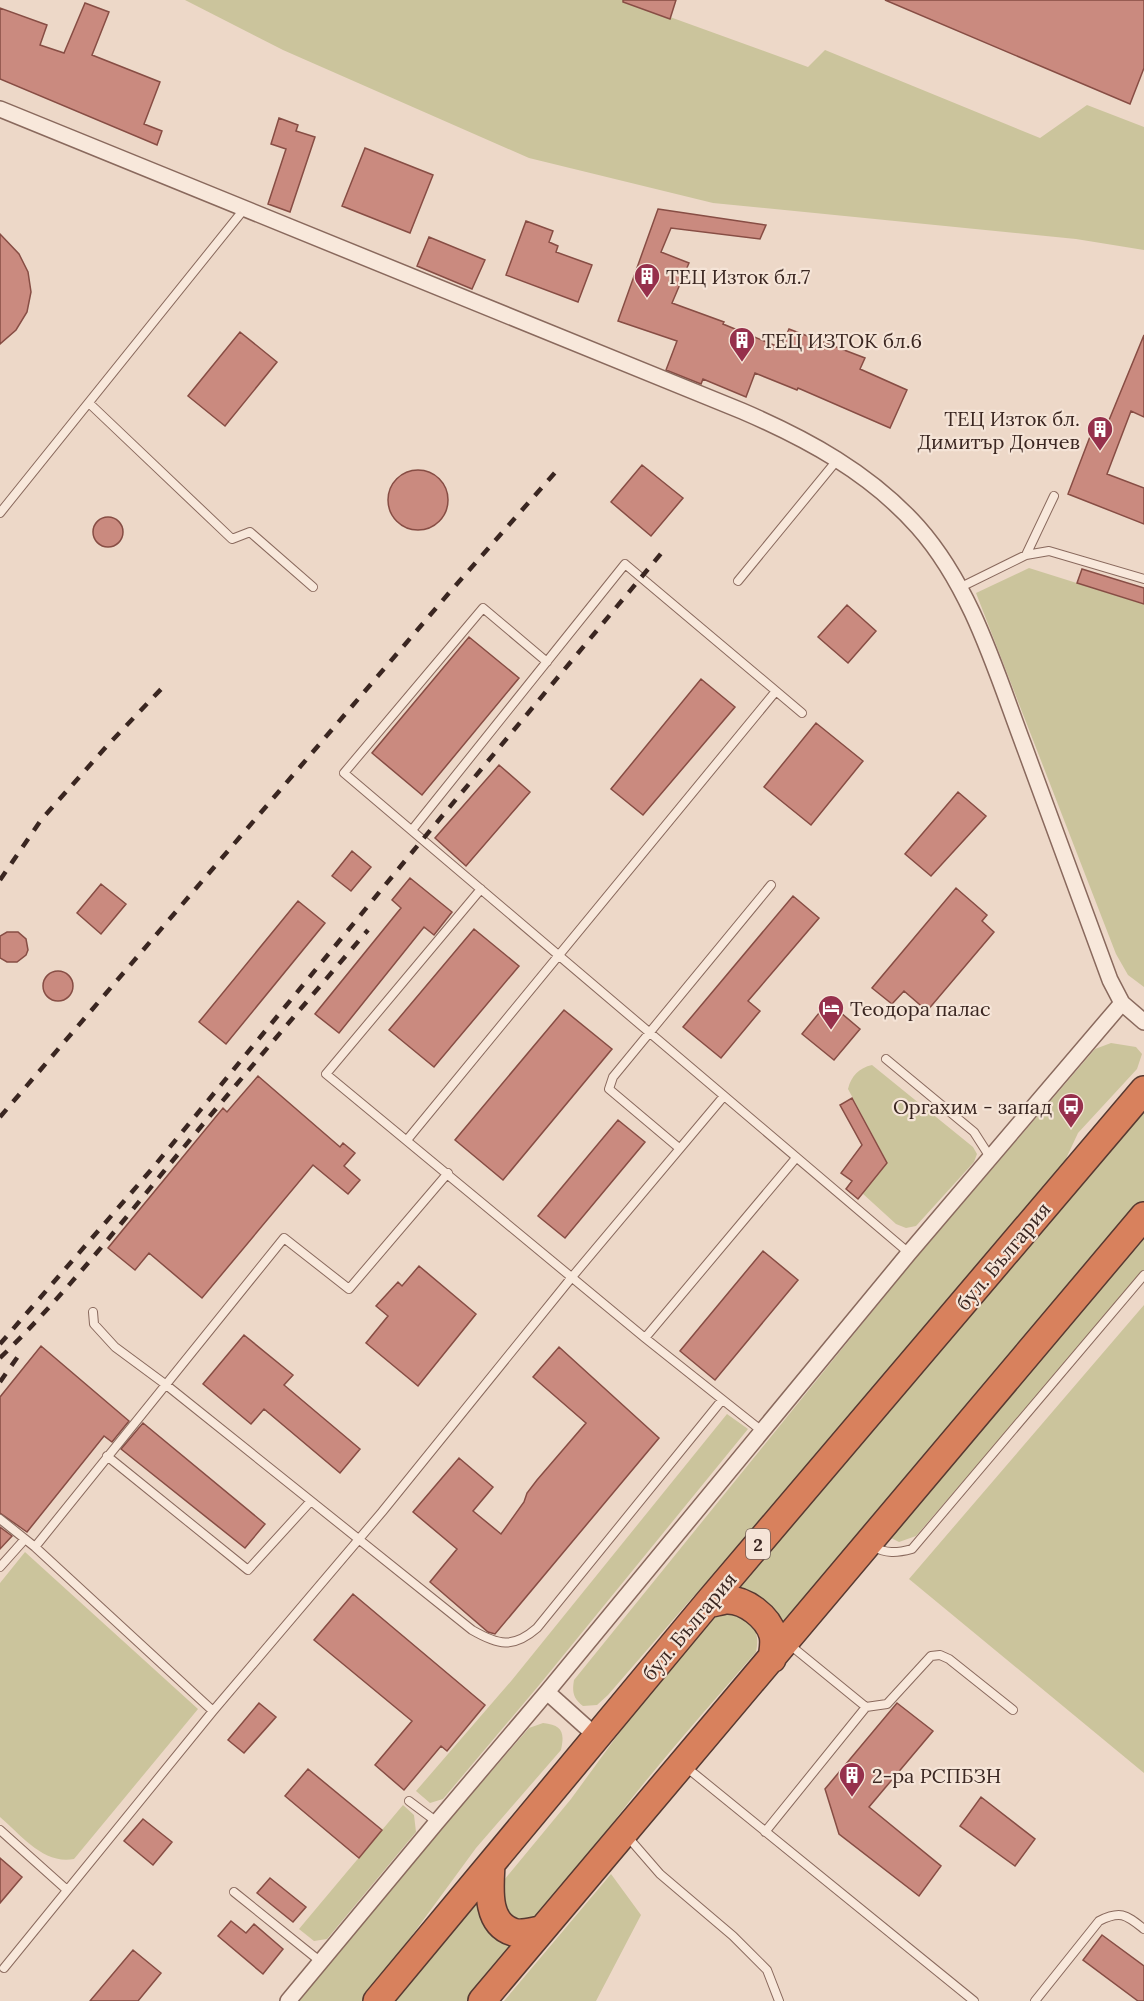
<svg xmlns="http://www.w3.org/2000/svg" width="1144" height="2001" font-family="Lora,serif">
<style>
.green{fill:#cbc49c}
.building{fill:#ca8a7f;stroke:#874d44;stroke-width:1.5}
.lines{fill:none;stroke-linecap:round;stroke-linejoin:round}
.lane-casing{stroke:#89695d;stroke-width:10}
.street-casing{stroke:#89695d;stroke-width:18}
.highway-casing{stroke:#573931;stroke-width:30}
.lane{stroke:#f8e8db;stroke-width:8}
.street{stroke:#f8e8db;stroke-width:15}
.highway{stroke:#d8815d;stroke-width:27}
.rail{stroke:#3a2621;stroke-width:4.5;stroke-dasharray:10 10;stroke-linecap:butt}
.labels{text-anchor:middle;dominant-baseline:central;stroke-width:4.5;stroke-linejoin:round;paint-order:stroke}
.shield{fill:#f5e4d7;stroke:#725f58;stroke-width:1.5}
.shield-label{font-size:18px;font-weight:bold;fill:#3a2621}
.poi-label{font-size:20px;fill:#3a2621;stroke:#f5e4d7;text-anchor:start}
.street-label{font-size:20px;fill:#3a2621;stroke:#f5e4d7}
</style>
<rect width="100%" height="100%" fill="#edd8c8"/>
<path class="green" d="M 185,0 L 623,0 L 808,67 L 825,50 L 1040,138 L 1087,105 L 1144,127 L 1144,250 L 1076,239 L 713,203 L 529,158 L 283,50 Z
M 1029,568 L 1137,602 L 1144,602 L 1144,987 L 1128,975 L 1116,954 L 976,593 Z
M 1111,1043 L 1136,1047 L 1142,1054 L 1137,1069 L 1078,1133 L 1057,1178 L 792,1490 L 692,1598 L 608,1695 L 597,1705 L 583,1706 C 573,1698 572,1692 574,1680 L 909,1266 L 1095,1049 Z
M 872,1065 L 973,1147 L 977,1154 L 974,1162 L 916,1226 L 906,1228 L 896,1224 L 862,1193 L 887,1162 L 848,1089 C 851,1076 859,1068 872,1065 Z
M 1144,1106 L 1144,1202 L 791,1622 L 783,1624 L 737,1588 Z
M 1144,1233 L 1144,1272 L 916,1536 L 899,1542 L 887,1536 Z
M 1144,1305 L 1144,1773 L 909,1579 Z
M 727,1414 L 748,1429 L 540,1684 L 443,1799 L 430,1803 L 416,1791 L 512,1680 Z
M 25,1552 L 198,1709 L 74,1859 C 44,1865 21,1835 0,1817 L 0,1583 Z
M 727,1612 C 751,1616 761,1629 756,1652 C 708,1708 659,1762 615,1820 C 595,1846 567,1896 542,1914 C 531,1922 508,1922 504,1906 C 501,1895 500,1890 504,1880 L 571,1799 L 641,1703 L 716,1616 Z
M 543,1723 C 562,1725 565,1732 561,1750 L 476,1848 L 364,2001 L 299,2001 L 443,1827 L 529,1728 Z
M 403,1805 L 414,1815 L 416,1832 L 327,1939 L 314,1941 L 299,1929 Z
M 611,1874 L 641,1915 L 596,2001 L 504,2001 Z
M 481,1892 L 517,1943 L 469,2001 L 390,2001 Z"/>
<path class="building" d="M 623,0 L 676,0 L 670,19 L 623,2 Z
M 885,0 L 1144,0 L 1144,68 L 1130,104 Z
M 85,3 L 109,12 L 92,55 L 160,82 L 144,124 L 162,131 L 157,145 L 0,79 L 0,8 L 47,25 L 40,45 L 64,53 Z
M 279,118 L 298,125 L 296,131 L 315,137 L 290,212 L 268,204 L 286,149 L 271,144 Z
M 365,148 L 433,175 L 410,233 L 342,206 Z
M 658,209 L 766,225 L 760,239 L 671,228 L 661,252 L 689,263 L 672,303 L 724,322 L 723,324 L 781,348 L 789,329 L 865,358 L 860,369 L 907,390 L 890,428 L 798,388 L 797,390 L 755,373 L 746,397 L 703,379 L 701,384 L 666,370 L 677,341 L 618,321 Z
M 526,221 L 553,231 L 549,242 L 558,246 L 556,252 L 592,265 L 578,302 L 506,275 Z
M 0,234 L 19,254 L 28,272 L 31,292 L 27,312 L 16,330 L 0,344 Z
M 429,237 L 485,260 L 472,289 L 417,266 Z
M 240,332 L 277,362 L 225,426 L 188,396 Z
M 1144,335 L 1144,417 L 1131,411 L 1107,474 L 1144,488 L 1144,524 L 1068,494 L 1096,421 L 1107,425 Z
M 642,465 L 683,498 L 651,536 L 611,502 Z
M388 500a30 30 0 1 1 60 0a30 30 0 1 1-60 0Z
M93 532a15 15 0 1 1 30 0a15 15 0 1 1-30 0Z
M 1082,569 L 1144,588 L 1144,604 L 1077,583 Z
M 847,605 L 876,631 L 848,663 L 818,637 Z
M 469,637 L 519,678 L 422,795 L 372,753 Z
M 701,679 L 735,707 L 643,815 L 611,789 Z
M 816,723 L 863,761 L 811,825 L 764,787 Z
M 499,765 L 530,792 L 466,866 L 435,838 Z
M 958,792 L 986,816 L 931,876 L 905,854 Z
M 352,851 L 371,867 L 351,891 L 332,876 Z
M 410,878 L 452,912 L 434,935 L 424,927 L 339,1033 L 315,1014 L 401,908 L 392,900 Z
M 101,884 L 126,904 L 101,934 L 77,913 Z
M 956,888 L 987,915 L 982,921 L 994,932 L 927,1011 L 904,991 L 892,1004 L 872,988 Z
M 793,896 L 819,918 L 748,1001 L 760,1011 L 721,1058 L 683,1027 Z
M 298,901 L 325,923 L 226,1044 L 199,1022 Z
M 474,929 L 519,966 L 434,1067 L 389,1030 Z
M 7,932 L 18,932 L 26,939 L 28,950 L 26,955 L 17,962 L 7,962 L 0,958 L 0,936 Z
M43 986a15 15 0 1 1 30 0a15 15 0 1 1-30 0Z
M 828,1002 L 860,1029 L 834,1060 L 802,1034 Z
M 564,1010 L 612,1049 L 503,1180 L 455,1140 Z
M 258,1076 L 340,1147 L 343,1143 L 355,1153 L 344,1166 L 360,1180 L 348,1194 L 313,1165 L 202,1298 L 149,1253 L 135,1270 L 108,1248 L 223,1108 L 227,1112 Z
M 852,1098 L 887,1163 L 858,1199 L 846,1189 L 852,1181 L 841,1173 L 862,1145 L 840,1105 Z
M 618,1120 L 645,1142 L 565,1238 L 538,1216 Z
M 763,1251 L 798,1280 L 715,1380 L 680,1351 Z
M 419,1266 L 476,1314 L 418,1386 L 366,1343 L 388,1316 L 376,1306 L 398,1282 L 402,1286 Z
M 244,1335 L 293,1375 L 284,1385 L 360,1449 L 340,1473 L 264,1409 L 251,1424 L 203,1384 Z
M 41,1346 L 129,1421 L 112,1442 L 104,1436 L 27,1532 L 0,1513 L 0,1397 Z
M 559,1347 L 659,1438 L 495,1634 L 488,1632 L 430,1582 L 457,1549 L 413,1512 L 459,1458 L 493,1487 L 473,1511 L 501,1534 L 524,1502 L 527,1493 L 537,1480 L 586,1423 L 533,1377 Z
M 143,1423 L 265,1524 L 245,1548 L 121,1449 Z
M 0,1527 L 12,1536 L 0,1549 Z
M 353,1594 L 485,1705 L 447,1751 L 441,1746 L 404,1790 L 375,1765 L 412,1721 L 314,1640 Z
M 259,1703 L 276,1717 L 244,1753 L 228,1740 Z
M 897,1703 L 933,1731 L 869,1807 L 941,1866 L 919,1896 L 839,1834 L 825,1789 Z
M 308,1769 L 382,1830 L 359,1858 L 285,1796 Z
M 981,1797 L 1035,1839 L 1015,1866 L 960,1826 Z
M 143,1819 L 172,1842 L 153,1865 L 124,1841 Z
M 0,1858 L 22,1877 L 0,1903 Z
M 270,1878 L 306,1907 L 293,1922 L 257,1893 Z
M 231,1921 L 246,1933 L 254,1924 L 283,1949 L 263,1974 L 218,1936 Z
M 1102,1935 L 1144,1966 L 1144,2001 L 1138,2001 L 1083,1960 Z
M 133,1950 L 161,1973 L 138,2001 L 90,2001 Z"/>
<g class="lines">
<g class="lane-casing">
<path id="lane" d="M 90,404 L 232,539 L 250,532 L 313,587
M 0,513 L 245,208
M 1026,555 L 1054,496
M 738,581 L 838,459
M 959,588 L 1026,555 L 1049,551 L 1144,579
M 547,662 L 483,608 L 344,773 L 909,1253
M 412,830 L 625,564 L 802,713
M 481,889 L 326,1074 L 645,1338 L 762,1431
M 886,1059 L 974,1132 L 990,1157
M 407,1140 L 776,691
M 679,1148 L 609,1089 L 613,1077 L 771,885
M 93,1312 L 94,1324 L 115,1347 L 165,1384 L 472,1630 C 498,1645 513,1649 537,1628 L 722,1400
M 645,1338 L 796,1158
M 107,1456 L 248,1570 L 310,1502
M 0,1519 L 35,1547 L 213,1711
M 872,1546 C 886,1554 897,1553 912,1549 L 1144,1275
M 35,1547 L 284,1238 L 349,1289 L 448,1173
M 0,1567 L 25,1539
M 866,1707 L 887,1704 L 931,1656 L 940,1655 L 949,1659 L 1013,1710
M 686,1767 L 974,2001
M 409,1801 L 437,1822
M 0,1830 L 67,1890
M 765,1832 L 866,1707 L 790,1645
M 627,1836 L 660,1874 L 733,1936 L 767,1970 L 779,2001
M 234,1892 L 321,1962
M 4,1968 L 213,1711 L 382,1512 L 572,1277 L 724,1096
M 1035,2001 L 1099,1921 C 1121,1910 1126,1915 1144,1929"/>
</g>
<g class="street-casing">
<path id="street" d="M 0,109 L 742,411 C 807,439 870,473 918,527 C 972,588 996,672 1024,746 C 1053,824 1081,902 1110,980 L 1122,1003 L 1144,1022
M 547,1692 L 596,1736
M 288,2001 L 436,1823 L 547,1692 L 909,1253 L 1122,1003"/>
</g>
<g class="highway-casing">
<path id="highway" d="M 707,1604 C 713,1603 720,1601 726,1600 C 745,1599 768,1617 773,1635 C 775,1643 773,1651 772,1659
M 491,1864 C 490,1886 485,1923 513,1932 C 521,1935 533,1931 541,1930
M 377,2001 L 707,1604 L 1144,1090
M 482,2001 L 1144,1216"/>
</g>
<use href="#lane" class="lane"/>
<use href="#street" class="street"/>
<use href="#highway" class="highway"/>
<path class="rail" d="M 0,880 L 41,820 L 106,747 L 164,686
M 0,1117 L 449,593 L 559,468
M 0,1344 L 151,1170 L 423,839 L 664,550
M 0,1358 C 63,1297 118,1227 174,1159 C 238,1082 303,1006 368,930
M 0,1382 L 21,1352"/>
</g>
<defs>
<g id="building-pin" transform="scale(1.35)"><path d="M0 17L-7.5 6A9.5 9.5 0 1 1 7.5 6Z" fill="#96304c" stroke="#f5e4d7"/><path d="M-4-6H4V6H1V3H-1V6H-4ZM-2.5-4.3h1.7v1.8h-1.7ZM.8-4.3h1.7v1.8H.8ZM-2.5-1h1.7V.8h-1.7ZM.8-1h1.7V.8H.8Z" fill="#fff"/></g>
<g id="hotel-pin" transform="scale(1.35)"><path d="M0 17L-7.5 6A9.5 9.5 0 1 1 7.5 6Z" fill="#96304c" stroke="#f5e4d7"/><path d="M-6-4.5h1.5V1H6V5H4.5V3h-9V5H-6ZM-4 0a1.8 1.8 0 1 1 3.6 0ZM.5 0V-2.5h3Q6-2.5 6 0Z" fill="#fff"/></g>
<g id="bus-pin" transform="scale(1.35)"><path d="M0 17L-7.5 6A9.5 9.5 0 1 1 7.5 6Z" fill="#96304c" stroke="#f5e4d7"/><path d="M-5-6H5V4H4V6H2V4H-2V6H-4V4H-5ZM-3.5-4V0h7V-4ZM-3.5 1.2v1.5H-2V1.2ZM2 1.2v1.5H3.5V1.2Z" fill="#fff"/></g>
</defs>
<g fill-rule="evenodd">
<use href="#building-pin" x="647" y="276"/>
<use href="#building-pin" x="742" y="340"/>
<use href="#building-pin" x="1100" y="429"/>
<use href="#hotel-pin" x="831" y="1008"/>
<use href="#bus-pin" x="1071" y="1106"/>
<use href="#building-pin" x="852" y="1775"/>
</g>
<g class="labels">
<rect class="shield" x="746" y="1529" width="24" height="30" rx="4.5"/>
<g class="shield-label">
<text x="758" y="1544">2</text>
</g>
<g class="poi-label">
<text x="666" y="276">ТЕЦ Изток бл.7</text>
<text x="762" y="340">ТЕЦ ИЗТОК бл.6</text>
<text x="1080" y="418" text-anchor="end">ТЕЦ Изток бл.<tspan x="1080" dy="23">Димитър Дончев</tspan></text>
<text x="850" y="1008">Теодора палас</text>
<text x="1052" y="1106" text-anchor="end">Оргахим - запад</text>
<text x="872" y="1775">2-ра РСПБЗН</text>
</g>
<g class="street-label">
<text transform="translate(1003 1256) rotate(-50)">бул. България</text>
<text transform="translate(689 1626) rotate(-50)">бул. България</text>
</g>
</g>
</svg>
